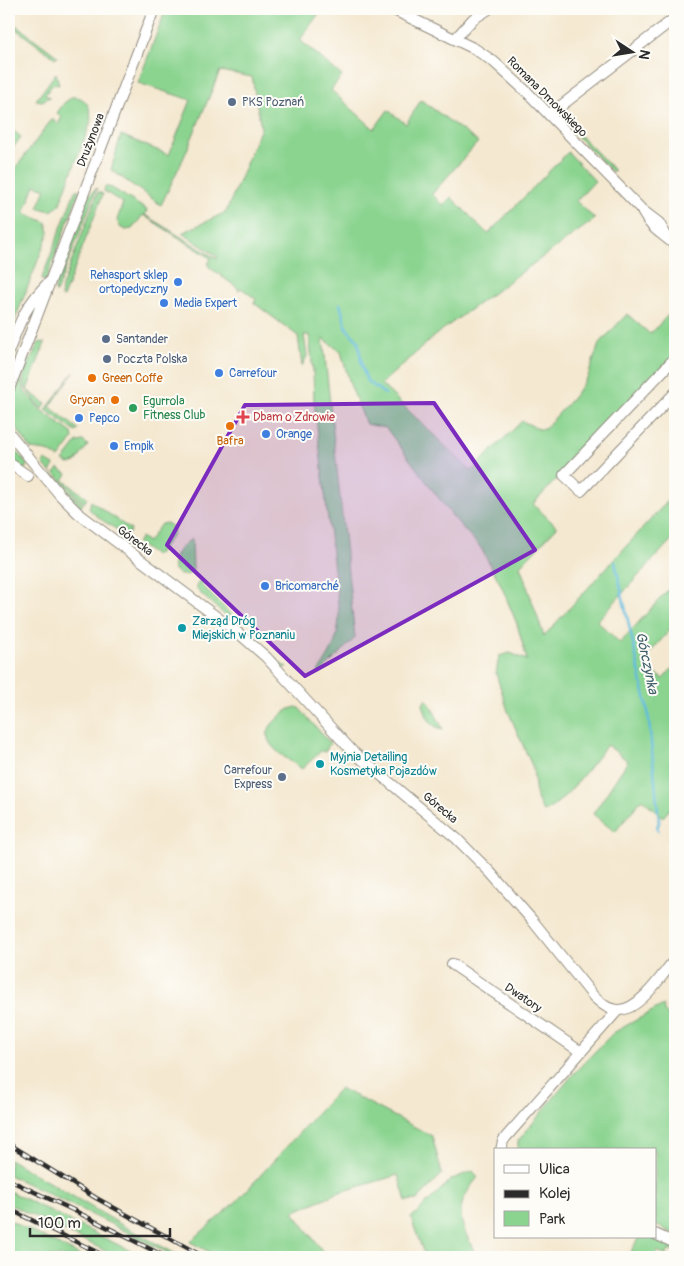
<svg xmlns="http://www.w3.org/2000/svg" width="684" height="1266" font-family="Pangolin,sans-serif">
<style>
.green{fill:#8bd490;stroke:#5b805e}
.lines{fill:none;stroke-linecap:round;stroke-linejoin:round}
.stream{stroke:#61bcdf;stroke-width:2.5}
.minor-casing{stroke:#908a7e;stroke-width:12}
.minor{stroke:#fff;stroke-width:10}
.rail-casing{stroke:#2b2b2b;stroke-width:4.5}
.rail{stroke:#fdfcf7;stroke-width:2.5;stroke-dasharray:8;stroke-linecap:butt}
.marked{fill:#7b2cbf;fill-opacity:0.2;stroke:#7b2cbf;stroke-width:4;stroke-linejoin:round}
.service-dot{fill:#5c6f8a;stroke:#fdfcf7;stroke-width:2}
.shop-dot{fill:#3f7fe0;stroke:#fdfcf7;stroke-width:2}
.food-dot{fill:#e8710a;stroke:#fdfcf7;stroke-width:2}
.leisure-dot{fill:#2e9e5b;stroke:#fdfcf7;stroke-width:2}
.health-dot{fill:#e0444e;stroke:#fdfcf7;stroke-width:2}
.culture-dot{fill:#0f9aa8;stroke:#fdfcf7;stroke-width:2}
.labels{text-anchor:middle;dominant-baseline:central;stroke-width:4;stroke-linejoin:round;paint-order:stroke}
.street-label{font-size:12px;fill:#2b2b2b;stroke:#fdfcf7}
.service-label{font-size:12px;fill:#4e5e75;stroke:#fdfcf7;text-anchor:start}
.shop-label{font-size:12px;fill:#366cbe;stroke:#fdfcf7;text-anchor:start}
.food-label{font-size:12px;fill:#c56008;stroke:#fdfcf7;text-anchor:start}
.leisure-label{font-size:12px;fill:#27864d;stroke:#fdfcf7;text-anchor:start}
.health-label{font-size:12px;fill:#be3a42;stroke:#fdfcf7;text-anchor:start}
.culture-label{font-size:12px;fill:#0d838f;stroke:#fdfcf7;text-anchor:start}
.water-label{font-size:14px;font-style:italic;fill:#3e5e6a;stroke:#fdfcf7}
</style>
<rect width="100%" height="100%" fill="#fdfcf7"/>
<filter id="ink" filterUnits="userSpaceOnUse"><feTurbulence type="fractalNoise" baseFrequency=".02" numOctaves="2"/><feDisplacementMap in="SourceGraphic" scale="10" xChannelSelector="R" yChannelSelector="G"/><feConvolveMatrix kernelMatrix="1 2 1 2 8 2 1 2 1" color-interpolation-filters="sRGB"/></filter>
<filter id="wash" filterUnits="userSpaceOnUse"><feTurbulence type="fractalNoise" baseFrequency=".0096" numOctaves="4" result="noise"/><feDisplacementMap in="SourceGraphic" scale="20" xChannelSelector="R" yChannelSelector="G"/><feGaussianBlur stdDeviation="1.12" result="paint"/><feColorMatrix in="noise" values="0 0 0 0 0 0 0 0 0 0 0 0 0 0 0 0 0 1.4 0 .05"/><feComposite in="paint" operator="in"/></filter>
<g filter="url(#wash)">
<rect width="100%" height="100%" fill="#f4e8d0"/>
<path class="green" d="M 166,9 L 322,9 L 300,40 L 342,76 L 331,90 L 374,129 L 388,110 L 406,124 L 421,100 L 478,142 L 432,194 L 443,205 L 451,197 L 488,234 L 568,152 L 595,181 L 576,201 L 595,219 L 438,333 L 381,384 L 471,471 L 522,421 L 539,429 L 545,429 L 575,395 L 588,376 L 599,344 L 627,314 L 650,334 L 675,308 L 675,355 L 533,504 L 557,527 L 520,566 L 544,636 L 675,493 L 675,536 L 597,621 L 620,643 L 675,582 L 675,624 L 642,662 L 663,679 L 675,665 L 675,803 L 663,817 L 642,799 L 615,832 L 593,814 L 628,761 L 607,745 C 593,762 563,805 543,812 L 536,796 L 533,768 L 508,711 L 496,674 L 499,656 L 510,653 L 527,660 L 517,624 L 501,585 L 481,548 L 453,517 L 386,428 L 366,424 L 350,384 L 341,352 L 323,338 L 355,638 L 320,673 L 318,672 C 333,651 339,638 339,612 L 314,401 L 313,371 L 309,335 L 304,335 L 307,356 L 302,366 L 298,336 L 254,303 L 256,299 L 241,288 L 238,291 L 239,289 L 209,267 L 208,264 L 211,258 L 143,215 L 132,229 L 125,230 L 120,227 L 117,220 L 123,203 L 104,191 L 105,186 L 112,188 L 147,210 L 145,215 L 217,259 L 217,256 L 182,233 L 226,212 L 261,128 L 252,77 L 220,71 L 184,157 L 161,205 L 111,170 L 121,135 L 169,155 L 191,100 L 138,83 Z
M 9,20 L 57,56 L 57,58 L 55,58 L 9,24 Z
M 56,73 L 59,85 L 53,84 L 45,95 L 50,97 L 42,101 L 36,100 Z
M 72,97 C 87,95 93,112 90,124 L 59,206 L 51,211 L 38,208 L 46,189 L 35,185 L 24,213 L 46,222 L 49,232 L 14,322 L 9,324 L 9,177 L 52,119 L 58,124 L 62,117 L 57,113 L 64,103 Z
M 570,125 L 615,171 L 611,171 L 568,127 Z
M 10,128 L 21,137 L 9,153 L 9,130 Z
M 97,188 L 56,293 L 55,289 L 56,281 L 88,196 Z
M 78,189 L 79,192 L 46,280 L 43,281 L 42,278 L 75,191 Z
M 98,192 L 103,194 L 63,298 L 61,297 L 62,287 Z
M 40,342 L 45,343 L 27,390 L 46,404 L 42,409 C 22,386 17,382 33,355 C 36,350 36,345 40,342 Z
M 74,372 L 50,407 L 78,429 L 76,432 L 46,410 Z
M 20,376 L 25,392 L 41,410 L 72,433 L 73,439 L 59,458 L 47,451 L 31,449 C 9,418 5,412 20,376 Z
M 83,441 L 88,445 L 76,462 L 69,464 L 63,461 L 77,442 Z
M 9,443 L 27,464 L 26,468 L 24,469 L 9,458 Z
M 45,460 L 54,465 L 50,472 L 83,504 L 81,507 L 43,464 Z
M 58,468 L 67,474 L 63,480 L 87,498 L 84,503 L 55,474 Z
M 91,501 L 131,530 L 127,536 L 102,520 L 89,509 Z
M 167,523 L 173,527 L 174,533 L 158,554 L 155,556 L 137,543 L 141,537 L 148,542 L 161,524 Z
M 192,539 L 193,570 L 187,575 L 180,575 L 174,570 C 171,558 182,544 192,539 Z
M 200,581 L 206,583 L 201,585 L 282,665 L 288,667 L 282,668 C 257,639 225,617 197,590 L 196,586 Z
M 426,699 L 430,704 L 443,729 C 430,727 426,716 423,704 Z
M 296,707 L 299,708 L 330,743 L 325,752 L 321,751 L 302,769 C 286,757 252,742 276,720 C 282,714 287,709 296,707 Z
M 663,1005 L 664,1011 L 675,1024 L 675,1234 L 655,1225 L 655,1150 L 518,1150 L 518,1141 L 575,1072 L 613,1033 Z
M 340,1088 L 432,1136 L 442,1174 L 417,1200 L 406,1201 L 398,1175 L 337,1193 L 293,1212 L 327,1257 L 219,1257 L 190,1242 L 237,1201 Z
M 9,1159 L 127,1228 L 182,1257 L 176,1257 L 113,1225 L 9,1175 Z
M 473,1171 L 478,1177 C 451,1210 460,1222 477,1257 L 425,1257 L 411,1218 L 452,1179 Z
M 9,1191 L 143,1257 L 118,1257 L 9,1204 Z
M 9,1220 L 83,1257 L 9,1257 Z
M 639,1237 L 652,1237 L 675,1248 L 675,1252 L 669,1250 L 666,1256 L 658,1251 L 655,1257 L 628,1257 Z"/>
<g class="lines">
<path class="stream" d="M 340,304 L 347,329 L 358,341 L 362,367 L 367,381 L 385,394
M 615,562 L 648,711 L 659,822 L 657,828 L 658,830"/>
</g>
</g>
<g filter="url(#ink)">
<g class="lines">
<g class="minor-casing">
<path id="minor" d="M 392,9 L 475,49 L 494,62 L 528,93 L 642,210 L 659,223 L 667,237
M 455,39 L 473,19 L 489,9
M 549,115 L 675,18
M 643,213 C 652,230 662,233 675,245
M 9,350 C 20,321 25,307 47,284
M 675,358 L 564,475 L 581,491 L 675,393
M 9,389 L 154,9
M 9,433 L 60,495 L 78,513 L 242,636 L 266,657 L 352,751 L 456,838 L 490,872 L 532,920 L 594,997 C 601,1003 608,1010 618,1010 C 639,1011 663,974 675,959
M 9,463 L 28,476
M 452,964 L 581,1052
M 501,1150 L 503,1141 L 506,1137 L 618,1010
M 655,1234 L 675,1243"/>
</g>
<use href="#minor" class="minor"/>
<g class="rail-casing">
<path id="rail" d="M 9,1144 L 96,1198 L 204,1257
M 9,1180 L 73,1210 L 166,1257
M 9,1209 L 107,1257"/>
</g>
<use href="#rail" class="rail"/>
</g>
</g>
<path class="marked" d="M 434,403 L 535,550 L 305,676 L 167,545 L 245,405 Z"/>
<g class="service-dot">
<circle cx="232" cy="102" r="5"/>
<circle cx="106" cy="339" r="5"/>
<circle cx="107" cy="359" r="5"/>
<circle cx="282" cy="777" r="5"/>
</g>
<g class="shop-dot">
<circle cx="178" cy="282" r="5"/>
<circle cx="164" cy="303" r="5"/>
<circle cx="219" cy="373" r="5"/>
<circle cx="79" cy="418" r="5"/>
<circle cx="266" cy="434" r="5"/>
<circle cx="114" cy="446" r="5"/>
<circle cx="265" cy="586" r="5"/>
</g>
<g class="food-dot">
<circle cx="92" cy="378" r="5"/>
<circle cx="115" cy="400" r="5"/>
<circle cx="230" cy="426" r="5"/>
</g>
<circle class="leisure-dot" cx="133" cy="408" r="5"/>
<path class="health-dot" d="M240.5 409.5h5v5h5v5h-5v5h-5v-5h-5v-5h5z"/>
<g class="culture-dot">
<circle cx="182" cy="628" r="5"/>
<circle cx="320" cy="764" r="5"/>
</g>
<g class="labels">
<g class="street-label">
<text transform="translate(547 97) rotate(45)">Romana Dmowskiego</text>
<text transform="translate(91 140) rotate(-69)">Drużynowa</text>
<text transform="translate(135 541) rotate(37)">Górecka</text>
<text transform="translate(440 808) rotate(40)">Górecka</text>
<text transform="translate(523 998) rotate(34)">Dwatory</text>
</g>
<g class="service-label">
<text x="242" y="102">PKS Poznań</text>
<text x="116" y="339">Santander</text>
<text x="117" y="359">Poczta Polska</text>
<text x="272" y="770" text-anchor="end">Carrefour<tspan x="272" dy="14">Express</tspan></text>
</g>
<g class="shop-label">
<text x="168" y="275" text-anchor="end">Rehasport sklep<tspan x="168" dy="14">ortopedyczny</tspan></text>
<text x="174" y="303">Media Expert</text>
<text x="229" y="373">Carrefour</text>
<text x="89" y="418">Pepco</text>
<text x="276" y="434">Orange</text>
<text x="124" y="446">Empik</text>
<text x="275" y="586">Bricomarché</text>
</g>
<g class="food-label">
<text x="102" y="378">Green Coffe</text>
<text x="105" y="400" text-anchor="end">Grycan</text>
<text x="230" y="441" text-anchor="middle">Bafra</text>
</g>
<g class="leisure-label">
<text x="143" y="401">Egurrola<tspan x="143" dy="14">Fitness Club</tspan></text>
</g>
<g class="health-label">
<text x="253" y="417">Dbam o Zdrowie</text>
</g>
<g class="culture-label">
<text x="192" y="621">Zarząd Dróg<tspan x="192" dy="14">Miejskich w Poznaniu</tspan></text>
<text x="330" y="757">Myjnia Detailing<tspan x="330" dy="14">Kosmetyka Pojazdów</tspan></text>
</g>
<g class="water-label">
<text transform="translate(647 663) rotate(78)">Górczynka</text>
</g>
</g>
<rect width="684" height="1266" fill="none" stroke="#fdfcf7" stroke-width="30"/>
<rect x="494" y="1148" width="162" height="90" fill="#fdfcf7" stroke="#a9a8a5"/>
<rect x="504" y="1165" width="25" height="8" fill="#ffffff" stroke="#a9a8a5"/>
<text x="539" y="1174" font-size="15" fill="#2b2b2b">Ulica</text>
<rect x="504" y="1190" width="25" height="8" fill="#2b2b2b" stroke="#a9a8a5"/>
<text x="539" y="1198" font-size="15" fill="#2b2b2b">Kolej</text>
<rect x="504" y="1211" width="25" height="15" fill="#8bd490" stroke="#a9a8a5"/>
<text x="539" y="1224" font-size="15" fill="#2b2b2b">Park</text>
<g transform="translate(632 52) rotate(102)" stroke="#fdfcf7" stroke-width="4" paint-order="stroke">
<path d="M0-4L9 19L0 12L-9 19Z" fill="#2b2b2b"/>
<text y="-8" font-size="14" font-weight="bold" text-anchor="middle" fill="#2b2b2b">N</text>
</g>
<path d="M30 1228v8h140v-8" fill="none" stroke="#2b2b2b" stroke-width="2.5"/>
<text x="38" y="1228" font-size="15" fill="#2b2b2b" stroke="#fdfcf7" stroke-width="4" paint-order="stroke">100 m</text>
</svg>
